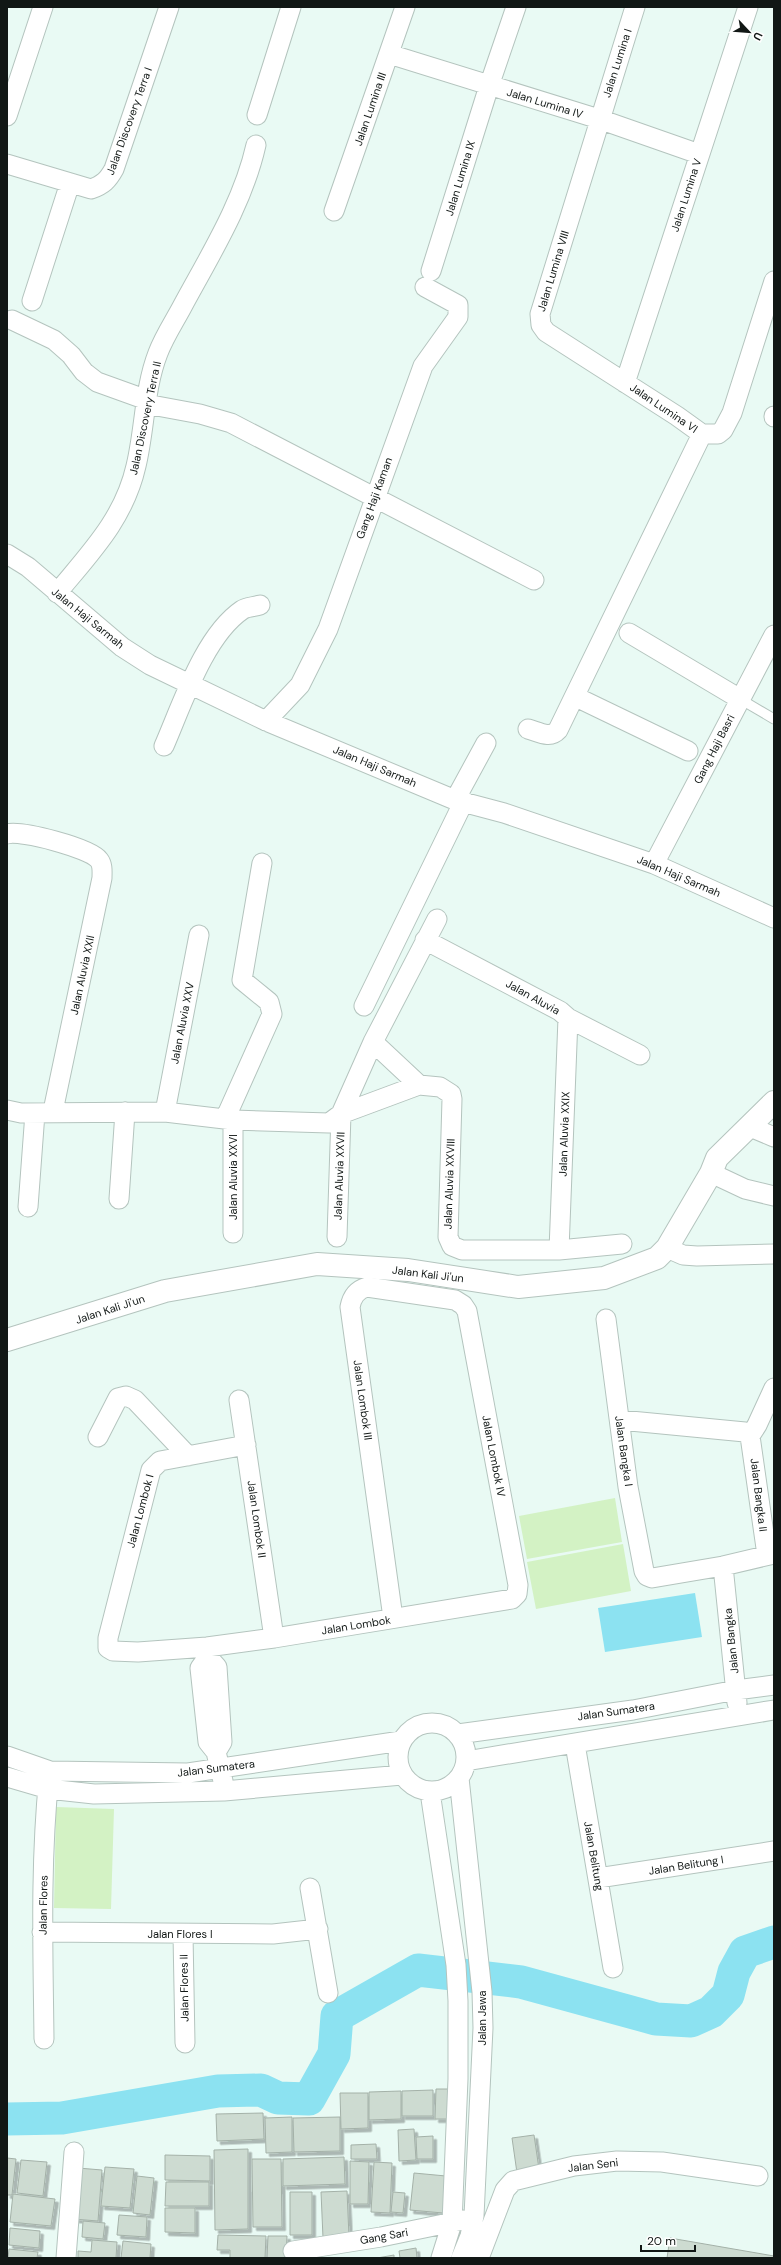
<svg xmlns="http://www.w3.org/2000/svg" width="781" height="2265" font-family="'DM Sans',sans-serif">
<style>
.green{fill:#d3f2c4}
.water{fill:#8ce2f1}
.lines{fill:none;stroke-linecap:round;stroke-linejoin:round}
.river{stroke:#8ce2f1;stroke-width:33}
.building{fill:#cddbd1;stroke:#a4b1a8;filter:url(#shadow)}
.lane-casing{stroke:#b4c4be;stroke-width:11}
.street-casing{stroke:#b4c4be;stroke-width:21}
.secondary-casing{stroke:#b4c4be;stroke-width:24}
.lane{stroke:#fff;stroke-width:9}
.street{stroke:#fff;stroke-width:19}
.secondary{stroke:#fff;stroke-width:22}
.labels{text-anchor:middle;dominant-baseline:central;stroke-width:3;stroke-linejoin:round;paint-order:stroke}
.street-label{font-size:11px;fill:#111715;stroke:#fff}
</style>
<defs>
<filter id="shadow"><feDropShadow dx="3.5" dy="3.5" stdDeviation="0" flood-color="#0004"/></filter>
</defs>
<rect width="100%" height="100%" fill="#e9faf4"/>
<path class="green" d="M 615,1498 L 622,1542 L 527,1559 L 519,1516 Z
M 623,1544 L 631,1591 L 536,1609 L 527,1562 Z
M 56,1807 L 114,1809 L 111,1909 L 54,1908 Z"/>
<path class="water" d="M 695,1593 L 702,1637 L 605,1652 L 598,1608 Z"/>
<g class="lines">
<path class="river" d="M 7,2119 L 62,2118 L 218,2091 L 261,2090 L 278,2098 L 309,2099 L 334,2054 L 337,2016 L 418,1970 L 521,1982 L 656,2019 L 691,2021 L 711,2012 L 728,1995 L 734,1972 L 745,1952 L 774,1942"/>
</g>
<path class="building" d="M 436,2089 L 450,2089 L 449,2119 L 435,2119 Z
M 433,2090 L 433,2116 L 402,2116 L 402,2091 Z
M 401,2091 L 401,2119 L 369,2120 L 369,2092 Z
M 340,2093 L 368,2093 L 368,2128 L 341,2129 Z
M 263,2113 L 264,2139 L 217,2141 L 216,2114 Z
M 292,2117 L 292,2152 L 266,2153 L 265,2118 Z
M 340,2117 L 340,2151 L 294,2152 L 293,2118 Z
M 414,2129 L 416,2160 L 399,2161 L 398,2130 Z
M 534,2135 L 539,2169 L 517,2173 L 512,2138 Z
M 433,2136 L 433,2159 L 417,2159 L 416,2137 Z
M 376,2144 L 377,2159 L 351,2159 L 351,2145 Z
M 248,2149 L 248,2229 L 215,2230 L 214,2150 Z
M 165,2155 L 210,2156 L 210,2181 L 165,2180 Z
M 344,2157 L 345,2184 L 283,2186 L 283,2159 Z
M 7,2158 L 16,2159 L 12,2195 L 7,2195 Z
M 252,2159 L 281,2159 L 282,2227 L 253,2227 Z
M 21,2160 L 47,2162 L 43,2196 L 17,2193 Z
M 350,2161 L 369,2162 L 368,2204 L 350,2204 Z
M 374,2162 L 392,2163 L 390,2213 L 371,2212 Z
M 105,2167 L 134,2169 L 130,2208 L 101,2206 Z
M 78,2168 L 102,2170 L 98,2221 L 73,2219 Z
M 414,2173 L 446,2176 L 443,2213 L 410,2210 Z
M 137,2176 L 154,2178 L 150,2215 L 133,2213 Z
M 166,2182 L 209,2182 L 209,2206 L 165,2206 Z
M 347,2191 L 349,2237 L 323,2238 L 321,2192 Z
M 290,2192 L 312,2192 L 312,2235 L 290,2235 Z
M 393,2192 L 405,2193 L 403,2213 L 391,2212 Z
M 13,2194 L 55,2199 L 51,2226 L 10,2222 Z
M 165,2208 L 195,2208 L 195,2233 L 165,2232 Z
M 119,2215 L 147,2217 L 146,2237 L 117,2235 Z
M 83,2221 L 105,2223 L 103,2239 L 82,2237 Z
M 10,2228 L 40,2231 L 39,2248 L 9,2245 Z
M 218,2235 L 266,2236 L 265,2258 L 230,2258 L 230,2250 L 217,2250 Z
M 268,2236 L 287,2236 L 286,2258 L 267,2258 Z
M 670,2238 L 774,2256 L 774,2258 L 667,2258 Z
M 92,2240 L 117,2242 L 116,2258 L 78,2258 L 78,2251 L 91,2252 Z
M 123,2241 L 151,2244 L 150,2258 L 121,2258 Z
M 416,2248 L 417,2258 L 400,2258 L 399,2251 Z
M 9,2249 L 38,2252 L 37,2258 L 8,2258 Z
M 394,2255 L 394,2258 L 377,2258 Z"/>
<g class="lines">
<g class="lane-casing">
<path id="lane" d="M 740,699 L 774,719"/>
</g>
<g class="street-casing">
<path id="street" d="M 635,7 L 540,314 L 541,325 L 546,332 L 677,416 L 702,434 L 718,434 L 723,430 L 732,413 L 774,281
M 389,54 L 599,119 L 699,154
M 257,115 L 291,7
M 7,116 L 43,7
M 7,164 L 91,189 C 103,185 108,180 114,169 L 169,7
M 334,211 L 405,7
M 431,271 L 489,86 L 516,7
M 32,301 L 70,183
M 12,320 L 54,340 L 71,355 L 84,372 L 97,382 L 147,400
M 625,383 L 748,7
M 146,404 L 200,414 L 231,423 L 534,580
M 774,416 L 774,417
M 7,554 L 28,567 L 122,647 L 150,665 L 266,721 L 455,800 L 504,813 L 654,864 L 774,918
M 57,593 C 90,553 124,519 136,466 C 145,429 144,389 158,353 C 164,337 174,322 182,307 C 210,255 243,203 256,145
M 629,633 L 740,699
M 576,697 L 688,751
M 266,721 L 300,685 L 328,629 L 423,366 L 458,317 L 458,305 L 425,287
M 528,729 C 539,732 550,739 558,730 L 702,434
M 164,746 C 182,705 204,636 242,610 C 246,607 254,607 260,605
M 455,800 L 486,743
M 7,834 C 21,830 90,848 99,860 C 103,865 102,872 102,878 L 53,1111
M 654,864 L 774,635
M 425,940 L 560,1011 L 568,1018 L 640,1055
M 364,1006 L 464,801
M 373,1042 L 419,1085
M 7,1110 L 21,1113 L 165,1112 L 233,1120 L 329,1123 L 341,1114 L 419,1085 L 440,1087 L 451,1094 L 452,1099 L 448,1237 L 452,1246 L 462,1250 L 559,1250 L 622,1244
M 165,1112 L 199,935
M 225,1119 L 272,1014 L 269,1002 L 242,980 L 262,863
M 748,1126 L 774,1137
M 711,1173 L 745,1189 L 774,1196
M 119,1199 L 125,1112
M 28,1207 L 35,1113
M 233,1233 L 233,1120
M 337,1237 L 341,1114 L 373,1042 L 437,919
M 667,1248 L 683,1255 L 697,1256 L 774,1254
M 559,1250 L 568,1018
M 606,1319 L 628,1487 L 644,1571 L 647,1576 L 652,1578 L 723,1566 L 774,1554
M 239,1400 L 274,1638
M 620,1420 L 745,1432 L 750,1436
M 750,1436 L 767,1555
M 750,1436 L 757,1425 L 774,1388
M 98,1437 L 118,1398 L 126,1396 L 135,1400 L 188,1456
M 246,1445 L 160,1461 L 151,1470 L 108,1638 L 108,1648 L 113,1651 L 138,1652 L 207,1647 L 274,1638 L 512,1599 L 517,1594 L 518,1585 L 467,1311 L 463,1305 L 455,1300 L 367,1287 C 357,1290 352,1296 350,1307 L 393,1618
M 723,1566 L 737,1703
M 207,1647 L 208,1657 L 200,1668 L 208,1742 L 216,1752 L 223,1781
M 208,1657 L 217,1667 L 222,1742 L 216,1752
M398 1757a34 34 0 1 1 68 0a34 34 0 1 1-68 0Z
M 458,1734 L 633,1710 L 736,1690 L 774,1685
M 575,1744 L 613,1968
M 7,1756 L 50,1771 L 188,1773 L 401,1741
M 466,1761 L 774,1710
M 7,1777 L 48,1789 L 94,1794 L 224,1791 L 402,1775
M 459,1778 L 482,1992 L 483,2028 L 474,2216 L 470,2236 L 461,2258
M 430,1792 L 456,1965 L 458,2001 L 458,2079 L 452,2223 L 441,2258
M 598,1878 L 774,1851
M 310,1888 L 328,1993
M 42,1932 L 273,1934 L 318,1929
M 183,1934 L 185,2043
M 44,2039 C 43,1951 40,1864 49,1776
M 293,2251 L 381,2237 L 463,2220
M 66,2258 L 74,2152
M 479,2258 L 505,2190 L 513,2181 L 574,2166 L 617,2161 L 662,2162 L 758,2176"/>
</g>
<g class="secondary-casing">
<path id="secondary" d="M 7,1340 L 165,1291 L 317,1264 L 408,1270 L 518,1287 L 604,1278 L 657,1258 L 667,1248 L 711,1173 L 717,1158 L 774,1102"/>
</g>
<use href="#lane" class="lane"/>
<use href="#street" class="street"/>
<use href="#secondary" class="secondary"/>
</g>
<g class="labels">
<g class="street-label">
<text transform="translate(617 63) rotate(-72)">Jalan Lumina I</text>
<text transform="translate(545 103) rotate(17)">Jalan Lumina IV</text>
<text transform="translate(370 109) rotate(-71)">Jalan Lumina III</text>
<text transform="translate(129 121) rotate(-70)">Jalan Discovery Terra I</text>
<text transform="translate(460 178) rotate(-73)">Jalan Lumina IX</text>
<text transform="translate(686 195) rotate(-72)">Jalan Lumina V</text>
<text transform="translate(553 271) rotate(-73)">Jalan Lumina VIII</text>
<text transform="translate(664 408) rotate(34)">Jalan Lumina VI</text>
<text transform="translate(145 418) rotate(-78)">Jalan Discovery Terra II</text>
<text transform="translate(374 498) rotate(-70)">Gang Haji Kaman</text>
<text transform="translate(88 618) rotate(39)">Jalan Haji Sarmah</text>
<text transform="translate(714 749) rotate(-63)">Gang Haji Basri</text>
<text transform="translate(375 766) rotate(23)">Jalan Haji Sarmah</text>
<text transform="translate(679 876) rotate(23)">Jalan Haji Sarmah</text>
<text transform="translate(82 975) rotate(-78)">Jalan Aluvia XXII</text>
<text transform="translate(533 997) rotate(29)">Jalan Aluvia</text>
<text transform="translate(182 1023) rotate(-79)">Jalan Aluvia XXV</text>
<text transform="translate(564 1134) rotate(-88)">Jalan Aluvia XXIX</text>
<text transform="translate(339 1176) rotate(-88)">Jalan Aluvia XXVII</text>
<text transform="translate(233 1177) rotate(-90)">Jalan Aluvia XXVI</text>
<text transform="translate(449 1184) rotate(-88)">Jalan Aluvia XXVIII</text>
<text transform="translate(428 1274) rotate(7)">Jalan Kali Ji'un</text>
<text transform="translate(110 1309) rotate(-18)">Jalan Kali Ji'un</text>
<text transform="translate(363 1400) rotate(82)">Jalan Lombok III</text>
<text transform="translate(624 1451) rotate(82)">Jalan Bangka I</text>
<text transform="translate(494 1456) rotate(79)">Jalan Lombok IV</text>
<text transform="translate(759 1495) rotate(83)">Jalan Bangka II</text>
<text transform="translate(140 1511) rotate(-75)">Jalan Lombok I</text>
<text transform="translate(257 1519) rotate(82)">Jalan Lombok II</text>
<text transform="translate(356 1625) rotate(-9)">Jalan Lombok</text>
<text transform="translate(731 1641) rotate(-96)">Jalan Bangka</text>
<text transform="translate(616 1711) rotate(-8)">Jalan Sumatera</text>
<text transform="translate(216 1768) rotate(-7)">Jalan Sumatera</text>
<text transform="translate(594 1856) rotate(80)">Jalan Belitung</text>
<text transform="translate(686 1865) rotate(-9)">Jalan Belitung I</text>
<text transform="translate(43 1905) rotate(-89)">Jalan Flores</text>
<text x="180" y="1934">Jalan Flores I</text>
<text transform="translate(184 1988) rotate(-91)">Jalan Flores II</text>
<text transform="translate(482 2018) rotate(-90)">Jalan Jawa</text>
<text transform="translate(593 2165) rotate(-7)">Jalan Seni</text>
<text transform="translate(384 2236) rotate(-10)">Gang Sari</text>
</g>
</g>
<rect width="781" height="2265" fill="none" stroke="#111715" stroke-width="16"/>
<g transform="translate(749 32) rotate(116)" stroke="#ffffff" stroke-width="3" paint-order="stroke">
<path d="M0-3L7 15L0 10L-7 15Z" fill="#111715"/>
<text y="-6" font-size="11" font-weight="bold" text-anchor="middle" fill="#111715">U</text>
</g>
<path d="M641 2245v6h54v-6" fill="none" stroke="#111715" stroke-width="2"/>
<text x="647" y="2245" font-size="12" fill="#111715" stroke="#ffffff" stroke-width="3" paint-order="stroke">20 m</text>
</svg>
